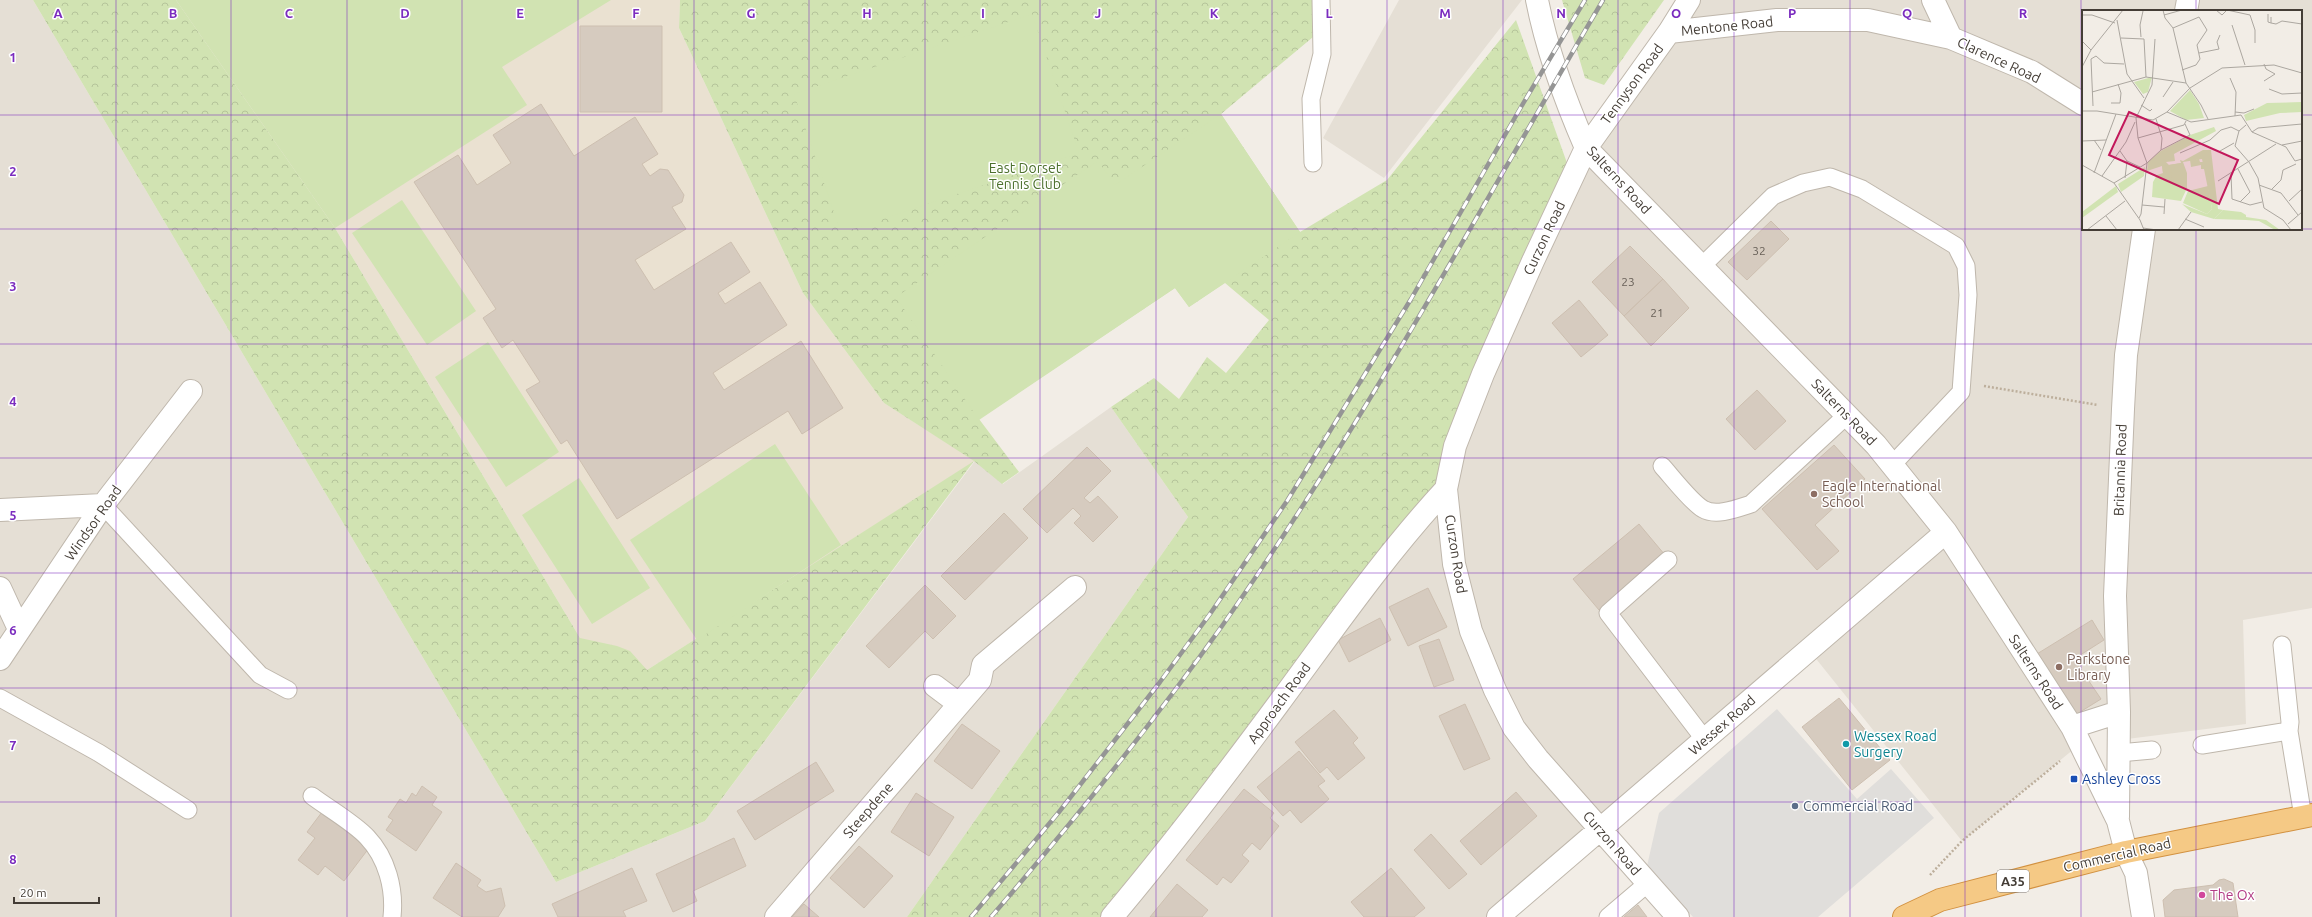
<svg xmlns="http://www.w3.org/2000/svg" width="2312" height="917" font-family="Ubuntu,sans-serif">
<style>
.residential{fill:#e5dfd5;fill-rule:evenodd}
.education{fill:#eae1d1}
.forest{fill:url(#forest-crowns)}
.pitch{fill:#d1e3b2}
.parking{fill:#e0dedb}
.building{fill:#d6cbbf;stroke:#cdbfb0}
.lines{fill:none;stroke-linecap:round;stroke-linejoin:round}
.service-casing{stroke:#bfb7ac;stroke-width:19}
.minor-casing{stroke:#bfb7ac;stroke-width:24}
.trunk-casing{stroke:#d29140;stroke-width:24}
.path{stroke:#bdaf9c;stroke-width:2.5;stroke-dasharray:2 2;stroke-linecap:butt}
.service{stroke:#fff;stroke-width:17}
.minor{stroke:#fff;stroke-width:22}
.trunk{stroke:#f5c985;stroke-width:22}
.rail-casing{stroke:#959595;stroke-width:4.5}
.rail{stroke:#fff;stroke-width:3;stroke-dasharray:9;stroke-linecap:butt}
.grid{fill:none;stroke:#7b2cbf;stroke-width:1;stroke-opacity:0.55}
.education-dot{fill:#8d6e63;stroke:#fff;stroke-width:1.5}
.culture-dot{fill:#0f9aa8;stroke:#fff;stroke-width:1.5}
.transit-dot{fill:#1a4fb4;stroke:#fff;stroke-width:1.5}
.service-dot{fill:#5c6f8a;stroke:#fff;stroke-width:1.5}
.hotel-dot{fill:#d1479c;stroke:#fff;stroke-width:1.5}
.labels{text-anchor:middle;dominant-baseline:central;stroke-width:3;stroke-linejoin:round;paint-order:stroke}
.number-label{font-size:12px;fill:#686058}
.shield{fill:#fff;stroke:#7c7772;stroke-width:1}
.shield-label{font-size:13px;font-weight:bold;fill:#443d36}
.street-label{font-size:14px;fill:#443d36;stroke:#fff}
.park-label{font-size:14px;fill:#4d712e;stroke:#fff}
.education-label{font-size:14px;fill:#785e54;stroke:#fff;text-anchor:start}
.culture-label{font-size:14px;fill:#0d838f;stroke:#fff;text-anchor:start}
.transit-label{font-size:14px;fill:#164399;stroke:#fff;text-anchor:start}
.service-label{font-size:14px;fill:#4e5e75;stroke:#fff;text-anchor:start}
.hotel-label{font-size:14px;fill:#b23c85;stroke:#fff;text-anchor:start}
.inset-road{fill:none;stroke:#aca7a0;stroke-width:1}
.view{fill:#c2185b;fill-opacity:0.15;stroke:#c2185b;stroke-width:2}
.inset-edge{fill:none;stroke:#443d36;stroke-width:2}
.grid-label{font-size:13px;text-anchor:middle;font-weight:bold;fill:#7b2cbf;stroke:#fff;stroke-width:3;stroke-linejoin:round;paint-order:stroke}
</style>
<defs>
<pattern id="forest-crowns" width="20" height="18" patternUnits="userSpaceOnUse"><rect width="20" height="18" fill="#d1e3b2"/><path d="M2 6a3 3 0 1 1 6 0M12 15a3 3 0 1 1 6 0" fill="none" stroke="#b5c49a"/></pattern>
</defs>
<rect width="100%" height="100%" fill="#f2ede6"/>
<path class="residential" d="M 0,0 L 33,0 L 556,882 L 705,821 L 975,461 L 1003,484 L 1111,407 L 1188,517 L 907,917 L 0,917 Z
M 1399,0 L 1522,0 L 1384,178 L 1323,138 Z
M 1689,0 L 2312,0 L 2312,608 L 2243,620 L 2246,724 L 2119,740 L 2119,713 L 2072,727 L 2080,744 L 1962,841 L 1809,650 L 1498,917 L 1112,917 L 1586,148 ZM 2083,11 L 2301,11 L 2301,229 L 2083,229 Z"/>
<path class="education" d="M 176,0 L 680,0 L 679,28 L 803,293 L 884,403 L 975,461 L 647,670 L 643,723 L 580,638 L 335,228 Z"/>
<path class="forest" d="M 33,0 L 176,0 L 335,228 L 580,638 L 617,646 L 630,651 L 647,670 L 974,461 L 884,403 L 803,293 L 679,28 L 680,0 L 1326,0 L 1325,27 L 1221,114 L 1300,232 L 1387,180 L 1516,20 L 1572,177 L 1446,489 L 1112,917 L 907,917 L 1188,517 L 1111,407 L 1154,378 L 1179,399 L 1207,357 L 1226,373 L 1269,320 L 1225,283 L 1189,307 L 1175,288 L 979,419 L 1019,472 L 1002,484 L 974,461 L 705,821 L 556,882 Z
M 1562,0 L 1664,0 L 1604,85 L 1585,78 Z"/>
<path class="pitch" d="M 176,0 L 611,0 L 502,67 L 527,105 L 335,228 Z
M 1032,14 L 1079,153 L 841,233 L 794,94 Z
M 1221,114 L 1300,232 L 1189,307 L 1175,288 L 979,420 L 896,297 L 1098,161 L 1115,185 Z
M 402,200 L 476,311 L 427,345 L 352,233 Z
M 488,342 L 559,452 L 506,487 L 435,377 Z
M 775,444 L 841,545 L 697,640 L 630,540 Z
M 579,478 L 650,588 L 592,624 L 522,515 Z"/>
<path class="parking" d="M 1777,709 L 1857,799 L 1891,769 L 1934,818 L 1818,917 L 1693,917 L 1647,866 L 1659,813 Z"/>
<path class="building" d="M 580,26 L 662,26 L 662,112 L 580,112 Z
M 541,104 L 574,156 L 635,117 L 658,154 L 642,164 L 650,176 L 660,169 L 668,170 L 684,195 L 682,202 L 672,207 L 686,229 L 635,260 L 654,290 L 731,242 L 750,272 L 718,293 L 725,304 L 760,282 L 787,325 L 713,373 L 724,390 L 801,341 L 843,408 L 802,434 L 788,411 L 617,519 L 567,440 L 561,444 L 526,390 L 540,382 L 513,340 L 502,348 L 483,318 L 496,309 L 414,182 L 458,155 L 477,185 L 511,163 L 493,135 Z
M 1771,221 L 1789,239 L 1747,280 L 1728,262 Z
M 1630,246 L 1663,279 L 1624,316 L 1592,282 Z
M 1663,279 L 1689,308 L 1651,346 L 1624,316 Z
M 1579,300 L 1608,335 L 1581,357 L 1552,323 Z
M 1757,390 L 1786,421 L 1755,450 L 1726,419 Z
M 1834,445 L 1865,479 L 1815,525 L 1839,551 L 1817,570 L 1762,509 Z
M 1087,447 L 1111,471 L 1084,498 L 1090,503 L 1098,496 L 1118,517 L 1093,542 L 1074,523 L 1081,516 L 1073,508 L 1047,533 L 1023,509 Z
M 1004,513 L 1028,538 L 965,600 L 941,576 Z
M 1639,524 L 1665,555 L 1599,610 L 1573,579 Z
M 925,585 L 956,616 L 933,639 L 925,631 L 889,668 L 866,646 Z
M 1428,588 L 1447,627 L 1408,646 L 1389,607 Z
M 1380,618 L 1391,640 L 1349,662 L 1338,640 Z
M 2092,620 L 2104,640 L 2074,659 L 2101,699 L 2072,717 L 2032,657 Z
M 1439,639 L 1454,680 L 1434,687 L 1419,646 Z
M 1839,698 L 1890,760 L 1852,790 L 1802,727 Z
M 1465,704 L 1490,759 L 1464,770 L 1439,716 Z
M 1334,710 L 1358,738 L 1353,743 L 1365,758 L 1338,780 L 1327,767 L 1320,773 L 1295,742 Z
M 962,724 L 1000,751 L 972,789 L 934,761 Z
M 1299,751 L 1325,781 L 1318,786 L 1329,799 L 1301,823 L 1290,810 L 1283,816 L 1257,787 Z
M 816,762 L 834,791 L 755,840 L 737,811 Z
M 422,786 L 437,797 L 432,805 L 442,812 L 416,851 L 386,830 L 393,820 L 388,817 L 400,799 L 406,803 L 412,793 L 416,796 Z
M 1244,789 L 1274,813 L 1270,818 L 1279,826 L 1260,850 L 1252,843 L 1242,855 L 1249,861 L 1231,883 L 1223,877 L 1217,885 L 1186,860 Z
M 1516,792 L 1537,816 L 1481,865 L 1460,841 Z
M 916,793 L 954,817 L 929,856 L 891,832 Z
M 322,812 L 369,848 L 344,881 L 325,866 L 318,875 L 298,860 L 315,838 L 307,832 Z
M 1431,834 L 1467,874 L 1449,889 L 1414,850 Z
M 734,838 L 746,866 L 693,891 L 697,901 L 673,912 L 656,874 Z
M 859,846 L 893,876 L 864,908 L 830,878 Z
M 456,863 L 481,880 L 477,886 L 486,892 L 501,888 L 505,906 L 498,917 L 462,917 L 433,898 Z
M 632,868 L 647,901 L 623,911 L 626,917 L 558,917 L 552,904 Z
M 1391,868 L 1425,908 L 1414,917 L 1364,917 L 1351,902 Z
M 2224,879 L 2233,883 L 2238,917 L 2165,917 L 2163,900 L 2174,890 L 2213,885 L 2219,880 Z
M 1177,884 L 1208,910 L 1202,917 L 1150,917 Z
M 804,904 L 819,917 L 792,917 Z
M 1638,905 L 1647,917 L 1624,917 Z"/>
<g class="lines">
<g class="service-casing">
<path id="service" d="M 1313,163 L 1311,99 L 1322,54 L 1321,0
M 1702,266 L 1773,196 L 1803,183 L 1830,177 L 1862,189 L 1956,246 L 1966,266 L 1968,295 L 1961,392 L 1892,465
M 1662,466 C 1672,477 1691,502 1703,509 C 1716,517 1738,508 1751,504 L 1847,415
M 103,505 L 260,675 L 288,690
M 1668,560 L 1608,613 L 1705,740
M 2282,645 L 2290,722 L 2289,731
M 0,698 L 99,753 L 188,810
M 2202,745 L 2289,731 L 2303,817
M 2119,753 L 2152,750
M 312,796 C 328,808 354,823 367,837 C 387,858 395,889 392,917
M 1608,917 L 1648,883"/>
</g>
<g class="minor-casing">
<path id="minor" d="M 1537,0 C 1547,51 1565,100 1586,148 L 1876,445 L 1946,532 L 2072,727 L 2118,821 L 2126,852 L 2136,873 L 2143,917
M 1933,0 L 1951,38 L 2032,72 L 2083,104
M 2186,11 L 2188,0
M 1669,32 L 1777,20 L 1868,20 L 1951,38
M 0,510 L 103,505
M 0,588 L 19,629
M 0,659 L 103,505 L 191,391
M 935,686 L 959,704
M 2072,727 L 2119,712
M 2118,817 L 2119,712 L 2115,596 L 2123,409 L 2126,355 L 2144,229
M 776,917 L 980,680 L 983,665 L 1075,587
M 1112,917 C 1170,848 1225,776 1279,703 C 1333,630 1384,556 1446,489
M 1498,917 L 1946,532
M 1678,917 L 1538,759 L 1514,728 L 1495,690 L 1471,631 L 1454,564 L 1446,489 L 1455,446 L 1483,374 L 1533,261 L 1586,148 L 1669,32 L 1689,0"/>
</g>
<g class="trunk-casing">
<path id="trunk" d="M 1904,917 L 1940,900 L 2126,852 L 2312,815"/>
</g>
<path class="path" d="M 1984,386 L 2098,405
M 1930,875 L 1962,841 L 2060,761"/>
<use href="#service" class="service"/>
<use href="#minor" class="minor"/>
<use href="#trunk" class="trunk"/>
<g class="rail-casing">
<path id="rail" d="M 971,917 L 1059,812 L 1160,682 L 1210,614 L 1287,501 L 1411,299 L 1521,107 L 1585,0
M 991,917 C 1072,823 1150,727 1222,626 C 1362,427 1480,209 1603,0"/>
</g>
<use href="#rail" class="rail"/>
</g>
<path class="grid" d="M 116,0 L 116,917M 231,0 L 231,917M 347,0 L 347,917M 462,0 L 462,917M 578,0 L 578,917M 694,0 L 694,917M 809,0 L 809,917M 925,0 L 925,917M 1040,0 L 1040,917M 1156,0 L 1156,917M 1272,0 L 1272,917M 1387,0 L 1387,917M 1503,0 L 1503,917M 1618,0 L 1618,917M 1734,0 L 1734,917M 1850,0 L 1850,917M 1965,0 L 1965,917M 2081,0 L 2081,917M 2196,0 L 2196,11M 0,115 L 2083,115M 2301,115 L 2312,115M 0,229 L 2312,229M 2196,229 L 2196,917M 0,344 L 2312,344M 0,458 L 2312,458M 0,573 L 2312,573M 0,688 L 2312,688M 0,802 L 2312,802"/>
<g class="education-dot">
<circle cx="1814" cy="494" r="4"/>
<circle cx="2059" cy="667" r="4"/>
</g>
<circle class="culture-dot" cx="1846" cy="744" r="4"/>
<rect class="transit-dot" x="2070" y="775" width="8" height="8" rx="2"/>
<circle class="service-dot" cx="1795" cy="806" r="4"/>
<circle class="hotel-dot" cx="2202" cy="895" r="4"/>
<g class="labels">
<g class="number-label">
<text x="1759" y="250">32</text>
<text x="1628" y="281">23</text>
<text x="1657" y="312">21</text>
</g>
<rect class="shield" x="1997" y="870" width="32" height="22" rx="3"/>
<g class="shield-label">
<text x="2013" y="881">A35</text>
</g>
<g class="street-label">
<text transform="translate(1727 26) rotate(-6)">Mentone Road</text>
<text transform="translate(1999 60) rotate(25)">Clarence Road</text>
<text transform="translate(1632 84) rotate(-54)">Tennyson Road</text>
<text transform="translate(1619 180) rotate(47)">Salterns Road</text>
<text transform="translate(1544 238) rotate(-65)">Curzon Road</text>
<text transform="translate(1844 412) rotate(46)">Salterns Road</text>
<text transform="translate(2120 470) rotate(-88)">Britannia Road</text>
<text transform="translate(93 523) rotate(-55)">Windsor Road</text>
<text transform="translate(1456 554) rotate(81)">Curzon Road</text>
<text transform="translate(2036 672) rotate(57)">Salterns Road</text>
<text transform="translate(1279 703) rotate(-54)">Approach Road</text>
<text transform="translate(1722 725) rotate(-41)">Wessex Road</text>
<text transform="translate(868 810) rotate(-49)">Steepdene</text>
<text transform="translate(1612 843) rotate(49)">Curzon Road</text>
<text transform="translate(2117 855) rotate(-13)">Commercial Road</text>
</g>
<g class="park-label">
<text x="1025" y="168">East Dorset<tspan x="1025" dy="16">Tennis Club</tspan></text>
</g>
<g class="education-label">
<text x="1822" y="486">Eagle International<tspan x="1822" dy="16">School</tspan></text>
<text x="2067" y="659">Parkstone<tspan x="2067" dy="16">Library</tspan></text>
</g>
<g class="culture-label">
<text x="1854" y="736">Wessex Road<tspan x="1854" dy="16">Surgery</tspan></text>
</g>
<g class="transit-label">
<text x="2082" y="779">Ashley Cross</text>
</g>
<g class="service-label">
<text x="1803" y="806">Commercial Road</text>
</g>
<g class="hotel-label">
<text x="2210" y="895">The Ox</text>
</g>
</g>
<g transform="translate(2082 10)">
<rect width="220" height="220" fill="#f2ede6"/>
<path d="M 141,200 L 159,202 L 164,205 L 164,210 L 132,209 Z" fill="#d1e3b2"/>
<path d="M 108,80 L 117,94 L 122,108 L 104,110 L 88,101 ZM 220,92 L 220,102 L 198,103 L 164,111 L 162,105 L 185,93 ZM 132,117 L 134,121 L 92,144 L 93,151 L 84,152 L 87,155 L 99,153 L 98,150 L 101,151 L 121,140 L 129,140 L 136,199 L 141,200 L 132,209 L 109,202 L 100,194 L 125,204 L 130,199 L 120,149 L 101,152 L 105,163 L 105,178 L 99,191 L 70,187 L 71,172 L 75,165 L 81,163 L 80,156 L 65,161 L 66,152 L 77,142 L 108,125 ZM 63,157 L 62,166 L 39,182 L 36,174 ZM 34,176 L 36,182 L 0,208 L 0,202 ZM 164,207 L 184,210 L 198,220 L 193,220 L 177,211 L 164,210 Z" fill="#d1e3b2"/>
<path d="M 70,67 L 66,82 L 61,84 L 52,72 Z" fill="#d1e3b2"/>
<path d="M 117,149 L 118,152 L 122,152 L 123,159 L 119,159 L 119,155 L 109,157 L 108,150 ZM 99,153 L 101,161 L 81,163 L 80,156 ZM89.5 168a5.5 5.5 0 1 1 11 0a5.5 5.5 0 1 1-11 0ZM 126,176 L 130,199 L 125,204 L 101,193 L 106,181 Z" fill="#d1e3b2"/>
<path class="inset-road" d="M 81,0 L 83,8 L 91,18 L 104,73 L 119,95 L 126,109M 134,0 L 140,5 L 145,0M 145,0 L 168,5 L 173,20 L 173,33M 186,4 L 186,12 L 189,13 L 189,7M 0,5 L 10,5 L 33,13M 82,5 L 100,0M 35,10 L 45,64 L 62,88M 189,13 L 194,14 L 200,11 L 220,14M 150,15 L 163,55M 91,18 L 117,7 L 125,20 L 115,35 L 118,49 L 114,55 L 100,60M 59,27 L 58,15 L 61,1M 39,28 L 62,29 L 64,67M 0,31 L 9,40M 117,43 L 137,39 L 135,32 L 138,25M 0,57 L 9,40 L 41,0M 148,68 L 154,82 L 153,106M 182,71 L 193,64 L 184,59 L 182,54M 187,79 L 200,84 L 220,83M 10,82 L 64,67 L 104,73M 81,87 L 91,72M 29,93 L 38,93 L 39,83 L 36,74M 59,95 L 68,101 L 70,99M 11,96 L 9,49 L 14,46 L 22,53 L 42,54M 0,101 L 15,101 L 71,110 L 85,102 L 108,78 L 140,58 L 192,55 L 220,63M 85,102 L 109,112 L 159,105 L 170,122 L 204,137 L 213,151 L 220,149M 153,102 L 162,103 L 172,99M 164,115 L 157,121 L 153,136 L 167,152 L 176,168 L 182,198 L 201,210 L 209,220M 170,122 L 176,118 L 220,114M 56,128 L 102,115 L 104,111M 12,130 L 19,140M 0,131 L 24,130M 200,135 L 220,131M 79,140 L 108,125 L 103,114M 38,141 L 45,151 L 43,168M 138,141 L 152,133M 98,143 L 128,130 L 139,120 L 149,117 L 157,121M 45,151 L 58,157M 0,155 L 32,173 L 58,210 L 62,220M 156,159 L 168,182 L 158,192M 12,163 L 34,104M 149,164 L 150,189 L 168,195 L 180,192M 20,166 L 44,132 L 53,112M 136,171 L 194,134M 32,173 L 65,153 L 79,140 L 80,128 L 74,109M 177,175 L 199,183 L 216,205M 190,179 L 199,170 L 201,160 L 214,154M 207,191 L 220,179M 60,195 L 82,197M 82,204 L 83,189M 24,206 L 35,220M 57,208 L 59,204 L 65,153 L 56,128 L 54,108 L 70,75 L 73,29M 103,209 L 122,217M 206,214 L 220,202M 61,218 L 75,220M 5,220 L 43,191M 96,220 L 109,202"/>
<path class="view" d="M 47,102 L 156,150 L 137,194 L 27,145 Z"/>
<rect width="220" height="220" class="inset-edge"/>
</g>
<g class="grid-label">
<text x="58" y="18">A</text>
<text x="173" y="18">B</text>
<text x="289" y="18">C</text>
<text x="405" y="18">D</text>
<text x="520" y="18">E</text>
<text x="636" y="18">F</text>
<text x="751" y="18">G</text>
<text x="867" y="18">H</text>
<text x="983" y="18">I</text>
<text x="1098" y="18">J</text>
<text x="1214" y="18">K</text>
<text x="1329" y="18">L</text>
<text x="1445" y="18">M</text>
<text x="1561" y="18">N</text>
<text x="1676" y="18">O</text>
<text x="1792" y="18">P</text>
<text x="1907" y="18">Q</text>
<text x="2023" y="18">R</text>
<text x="13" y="62">1</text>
<text x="13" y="176">2</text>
<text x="13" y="291">3</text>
<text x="13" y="406">4</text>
<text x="13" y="520">5</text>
<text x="13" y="635">6</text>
<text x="13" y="750">7</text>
<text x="13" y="864">8</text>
</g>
<path d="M14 897v6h85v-6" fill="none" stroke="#443d36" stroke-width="2"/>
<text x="20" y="897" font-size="12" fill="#443d36" stroke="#ffffff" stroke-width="3" paint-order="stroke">20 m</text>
</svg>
